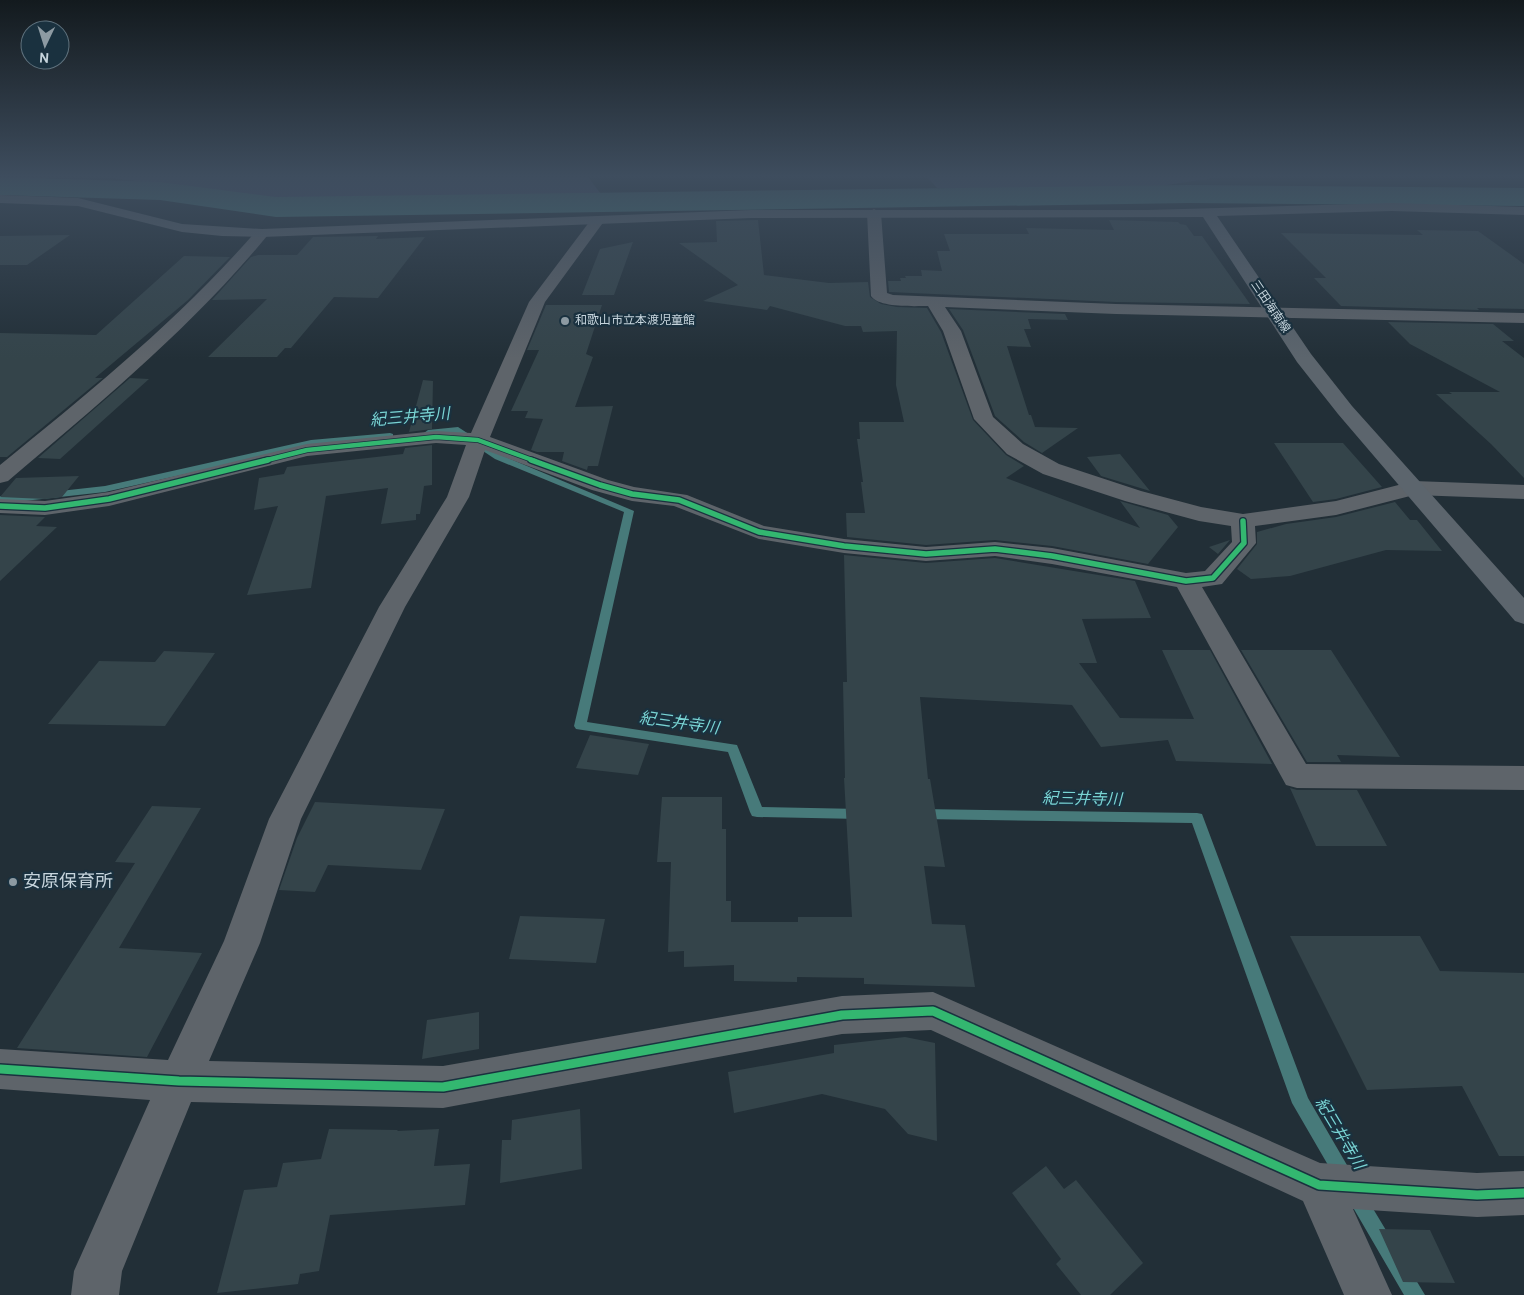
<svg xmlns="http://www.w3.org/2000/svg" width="1524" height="1295" font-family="Overpass,'Noto Sans JP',sans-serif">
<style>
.forest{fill:#47506f}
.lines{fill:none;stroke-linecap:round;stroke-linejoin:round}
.stream{fill:#477a7a;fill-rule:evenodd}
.river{fill:#477a7a;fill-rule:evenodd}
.building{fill:#34444a}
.minor{fill:#5e646a;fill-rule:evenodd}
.major{fill:#5c656d;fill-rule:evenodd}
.cycleway-far2-casing{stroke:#1a313f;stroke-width:6}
.cycleway-far1-casing{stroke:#1a313f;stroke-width:8}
.cycleway-casing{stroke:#1a313f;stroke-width:12}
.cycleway-far2{stroke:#33b770;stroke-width:4.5}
.cycleway-far1{stroke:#33b770;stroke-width:5.5}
.cycleway{stroke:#33b770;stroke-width:9}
.poi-dot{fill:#8d9aa2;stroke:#1a313f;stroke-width:2}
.labels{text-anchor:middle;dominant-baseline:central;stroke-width:4.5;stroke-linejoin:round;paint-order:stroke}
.far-street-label{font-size:12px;fill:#c6d4dc;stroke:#1a313f}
.far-poi-label{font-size:12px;fill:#c6d4dc;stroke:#1a313f;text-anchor:start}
.water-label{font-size:16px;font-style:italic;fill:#79d4d4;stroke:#1a313f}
.near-poi-label{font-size:18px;fill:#c6d4dc;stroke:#1a313f;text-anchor:start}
</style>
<rect width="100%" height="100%" fill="#222f37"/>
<path class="forest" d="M 104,177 L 588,177 L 604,198 L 289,200 Z
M 927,177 L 1221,177 L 1133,190 L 937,188 Z"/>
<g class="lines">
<path class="stream" d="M 458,427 L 501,455 L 634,511 L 587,722 L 737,745 L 762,807 L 860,809 L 865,810 L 867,814 L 865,818 L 860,819 L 757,817 L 752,816 L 750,812 L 728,752 L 576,729 L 574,726 L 624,512 L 495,459 L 456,433 L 428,436 L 424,433 L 428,430 Z
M 390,433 L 393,434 L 393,438 L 311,446 L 105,492 L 15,502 L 0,502 L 0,496 L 15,496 L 105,486 L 311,440 Z
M 921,809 L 1197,813 L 1202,814 L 1308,1098 L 1351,1172 L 1354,1178 L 1351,1184 L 1345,1187 L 1339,1184 L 1292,1103 L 1192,823 L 921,819 L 916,818 L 914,814 L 916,810 Z
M 1357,1189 L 1363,1192 L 1425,1295 L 1404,1295 L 1351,1204 L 1348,1198 L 1351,1192 Z"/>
<path class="river" d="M 0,177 L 160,182 L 276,197 L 1189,185 L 1524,188 L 1524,206 L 1189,203 L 276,217 L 160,200 L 0,195 Z"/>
</g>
<path class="building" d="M 758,220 L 764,275 L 829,283 L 868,282 L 870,297 L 881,304 L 897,307 L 927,308 L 941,332 L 973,420 L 1006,455 L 1024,466 L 1006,478 L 1140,528 L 1120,501 L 1168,515 L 1178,527 L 1148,564 L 1052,546 L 995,540 L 926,545 L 847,537 L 846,513 L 865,513 L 861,482 L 863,482 L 857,439 L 860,439 L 859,422 L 904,422 L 896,385 L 897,331 L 863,332 L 861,326 L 845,326 L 770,306 L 767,310 L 703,301 L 738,285 L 679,243 L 717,242 L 716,221 Z
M 1109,220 L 1178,222 L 1180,224 L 1186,225 L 1194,236 L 1202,236 L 1250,304 L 1116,302 L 889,292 L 888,281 L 901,281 L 900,278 L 906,278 L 905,276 L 922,276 L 921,270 L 942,271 L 937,251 L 950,251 L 944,234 L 1029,234 L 1026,228 L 1114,230 Z
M 1417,230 L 1478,231 L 1524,264 L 1524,309 L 1477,308 L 1479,310 L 1341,306 L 1314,278 L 1326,278 L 1281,233 L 1423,235 Z
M 70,235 L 27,265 L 0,265 L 0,236 Z
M 378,236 L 376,239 L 425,237 L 378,298 L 334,297 L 291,348 L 285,348 L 277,357 L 208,357 L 267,299 L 212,300 L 251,257 L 258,255 L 297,255 L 313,237 Z
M 633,242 L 614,295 L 582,295 L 600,249 Z
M 184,256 L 230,257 L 188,300 L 95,378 L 103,378 L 100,380 L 7,457 L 0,457 L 0,333 L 96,335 Z
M 546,305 L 602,305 L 586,354 L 593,357 L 575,407 L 613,406 L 598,466 L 588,466 L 587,470 L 562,461 L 564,452 L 537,452 L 531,450 L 543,419 L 525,418 L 528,411 L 511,411 L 539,350 L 527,350 Z
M 949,309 L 1065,314 L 1068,320 L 1028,319 L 1031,329 L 1024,329 L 1031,347 L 1007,346 L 1029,415 L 1031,415 L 1035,427 L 1078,428 L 1042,453 L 1024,442 L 995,416 L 963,330 Z
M 1388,322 L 1493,324 L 1514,341 L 1502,341 L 1524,358 L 1524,478 L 1491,444 L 1436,394 L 1452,394 L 1449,392 L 1500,392 L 1410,344 Z
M 130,378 L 149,379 L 60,459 L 38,458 Z
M 423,380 L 433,381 L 432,429 L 409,432 Z
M 1274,443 L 1343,443 L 1382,487 L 1336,499 L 1313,502 Z
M 432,445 L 432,485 L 424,486 L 420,514 L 416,514 L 416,520 L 381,524 L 388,488 L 326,496 L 311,588 L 247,595 L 278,506 L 254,510 L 259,478 L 284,474 L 287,467 L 403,454 L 405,448 Z
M 1120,454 L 1150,491 L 1101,476 L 1087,457 Z
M 79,476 L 62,497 L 45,499 L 0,497 L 16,478 Z
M 1395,502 L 1410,520 L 1417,520 L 1442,551 L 1386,550 L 1290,576 L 1251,579 L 1237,569 L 1257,544 L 1257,532 L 1286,524 L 1336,517 Z
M 0,515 L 45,517 L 36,526 L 57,527 L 0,581 Z
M 1230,540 L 1218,554 L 1209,547 Z
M 844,555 L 926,563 L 995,558 L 1135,581 L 1151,618 L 1082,619 L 1097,663 L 1079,663 L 1120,718 L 1194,719 L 1162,650 L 1210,650 L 1272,764 L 1176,761 L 1168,740 L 1101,747 L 1072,705 L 920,697 L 928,779 L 930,779 L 945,867 L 924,866 L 932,924 L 965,925 L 975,987 L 864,984 L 864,978 L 797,977 L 797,982 L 734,981 L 734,965 L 684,967 L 684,951 L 668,952 L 671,862 L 657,862 L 662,797 L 722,797 L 722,829 L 726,829 L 726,901 L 731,901 L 731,922 L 798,922 L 798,917 L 852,917 L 844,778 L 845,778 L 843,682 L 847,682 Z
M 1241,650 L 1331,650 L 1400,757 L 1337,755 L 1341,762 L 1307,762 Z
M 164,651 L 215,653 L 165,726 L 48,724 L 99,661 L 155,662 Z
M 590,735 L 649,744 L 638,775 L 576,768 Z
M 1290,788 L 1297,790 L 1357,790 L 1387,846 L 1316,846 Z
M 315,802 L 445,809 L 421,870 L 328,865 L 315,892 L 279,890 L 297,838 Z
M 152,806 L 201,808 L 119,948 L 202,953 L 147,1057 L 17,1048 L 135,863 L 115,862 Z
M 520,916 L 605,919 L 596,963 L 509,959 Z
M 1290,936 L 1420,936 L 1440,971 L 1524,973 L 1524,1156 L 1499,1156 L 1462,1086 L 1367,1090 Z
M 479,1012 L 479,1049 L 422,1059 L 427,1020 Z
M 905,1037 L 935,1043 L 937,1141 L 908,1134 L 885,1109 L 822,1094 L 734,1113 L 728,1072 L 834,1053 L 834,1045 Z
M 580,1109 L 582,1169 L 500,1183 L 502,1140 L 511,1140 L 512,1120 Z
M 329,1129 L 398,1130 L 397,1131 L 439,1129 L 434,1166 L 470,1164 L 465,1205 L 330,1215 L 319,1271 L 300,1274 L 298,1284 L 217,1293 L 244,1190 L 277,1187 L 283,1163 L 321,1159 Z
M 1046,1166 L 1064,1189 L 1076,1180 L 1143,1263 L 1110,1295 L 1081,1295 L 1056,1264 L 1061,1259 L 1012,1193 Z
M 1379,1229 L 1430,1230 L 1455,1283 L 1403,1282 Z"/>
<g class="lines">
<path class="minor" d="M 874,209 L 881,213 L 887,293 L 893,295 L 1116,304 L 1524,313 L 1524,323 L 1116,314 L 945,307 L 961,331 L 993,417 L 1023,444 L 1059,464 L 1141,491 L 1201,507 L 1243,514 L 1336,501 L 1414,481 L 1524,485 L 1524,499 L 1414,495 L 1336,515 L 1255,526 L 1256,543 L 1222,584 L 1202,587 L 1306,764 L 1524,766 L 1524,790 L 1297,788 L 1286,785 L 1177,587 L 1052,564 L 995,556 L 926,561 L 844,553 L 759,539 L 674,506 L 632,501 L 592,490 L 485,450 L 469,497 L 405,607 L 301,819 L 260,943 L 209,1061 L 443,1066 L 842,996 L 933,992 L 1320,1163 L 1477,1173 L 1524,1171 L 1524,1215 L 1477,1217 L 1353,1209 L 1392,1295 L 1344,1295 L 1303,1201 L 931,1030 L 842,1034 L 443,1108 L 191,1102 L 122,1271 L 119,1295 L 71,1295 L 74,1271 L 150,1100 L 0,1089 L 0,1049 L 168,1060 L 224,941 L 269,819 L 379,607 L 447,497 L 466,445 L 436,443 L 307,456 L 109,506 L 45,515 L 0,513 L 0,499 L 45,501 L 109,492 L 307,444 L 436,431 L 471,433 L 529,302 L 593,217 L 598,216 L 605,220 L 545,302 L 490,437 L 608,480 L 634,487 L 687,495 L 764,526 L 844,539 L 926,547 L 995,542 L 1052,548 L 1186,573 L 1205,571 L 1232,542 L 1231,526 L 1199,521 L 1125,501 L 1043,474 L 1007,454 L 974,419 L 943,331 L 928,306 C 914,306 879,308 871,296 L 867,213 Z
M 262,229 L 267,230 L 269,233 L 267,236 C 191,328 99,404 8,481 L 0,483 L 0,465 C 91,391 180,319 257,230 Z"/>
<path class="major" d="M 0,195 L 78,198 L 182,224 L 262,229 L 751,210 L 1147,210 L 1392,203 L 1524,207 L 1524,215 L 1392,211 L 1217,216 L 1311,354 L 1352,406 L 1524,598 L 1524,624 L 1515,621 L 1338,414 L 1297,362 L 1203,217 L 751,218 L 262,237 L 222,236 L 182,232 L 78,206 L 0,203 Z"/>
<g class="cycleway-far2-casing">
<path id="cycleway-far2" d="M 263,461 L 307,450 L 436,437 L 478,440 L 535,461"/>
</g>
<g class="cycleway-far1-casing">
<path id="cycleway-far1" d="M 531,460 L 600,485 L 632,494 L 679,500 L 759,532 L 844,546 L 926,554 L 995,549 L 1052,556 L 1186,581 L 1213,578 L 1244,543 L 1243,521
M 0,506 L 45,508 L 109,499 L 268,460"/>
</g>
<g class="cycleway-casing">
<path id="cycleway" d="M 0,1069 L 179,1081 L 443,1087 L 842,1015 L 933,1011 L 1319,1185 L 1477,1195 L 1524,1193"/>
</g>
<use href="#cycleway-far2" class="cycleway-far2"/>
<use href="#cycleway-far1" class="cycleway-far1"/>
<use href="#cycleway" class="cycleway"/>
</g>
<linearGradient id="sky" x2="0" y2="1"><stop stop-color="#131a1e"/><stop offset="0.49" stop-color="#3e4d5e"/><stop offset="1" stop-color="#3e4d5e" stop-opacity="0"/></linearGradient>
<rect width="1524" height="359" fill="url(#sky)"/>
<g class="poi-dot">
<circle cx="565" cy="321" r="5"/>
<circle cx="13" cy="882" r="5"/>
</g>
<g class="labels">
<g class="far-street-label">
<text transform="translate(1270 307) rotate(56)">三田海南線</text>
</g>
<g class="far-poi-label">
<text x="575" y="321">和歌山市立本渡児童館</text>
</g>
<g class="water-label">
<text transform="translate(410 418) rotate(-5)">紀三井寺川</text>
<text transform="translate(679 724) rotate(8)">紀三井寺川</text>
<text transform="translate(1082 800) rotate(1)">紀三井寺川</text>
<text transform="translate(1339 1134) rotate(59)">紀三井寺川</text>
</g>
<g class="near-poi-label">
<text x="23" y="882">安原保育所</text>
</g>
</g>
<g transform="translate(45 45) rotate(184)"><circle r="24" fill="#1a313f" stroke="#5f727e"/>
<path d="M0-4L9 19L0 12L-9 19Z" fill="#8d9aa2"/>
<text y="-8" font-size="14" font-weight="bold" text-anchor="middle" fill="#c6d4dc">N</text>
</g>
</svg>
